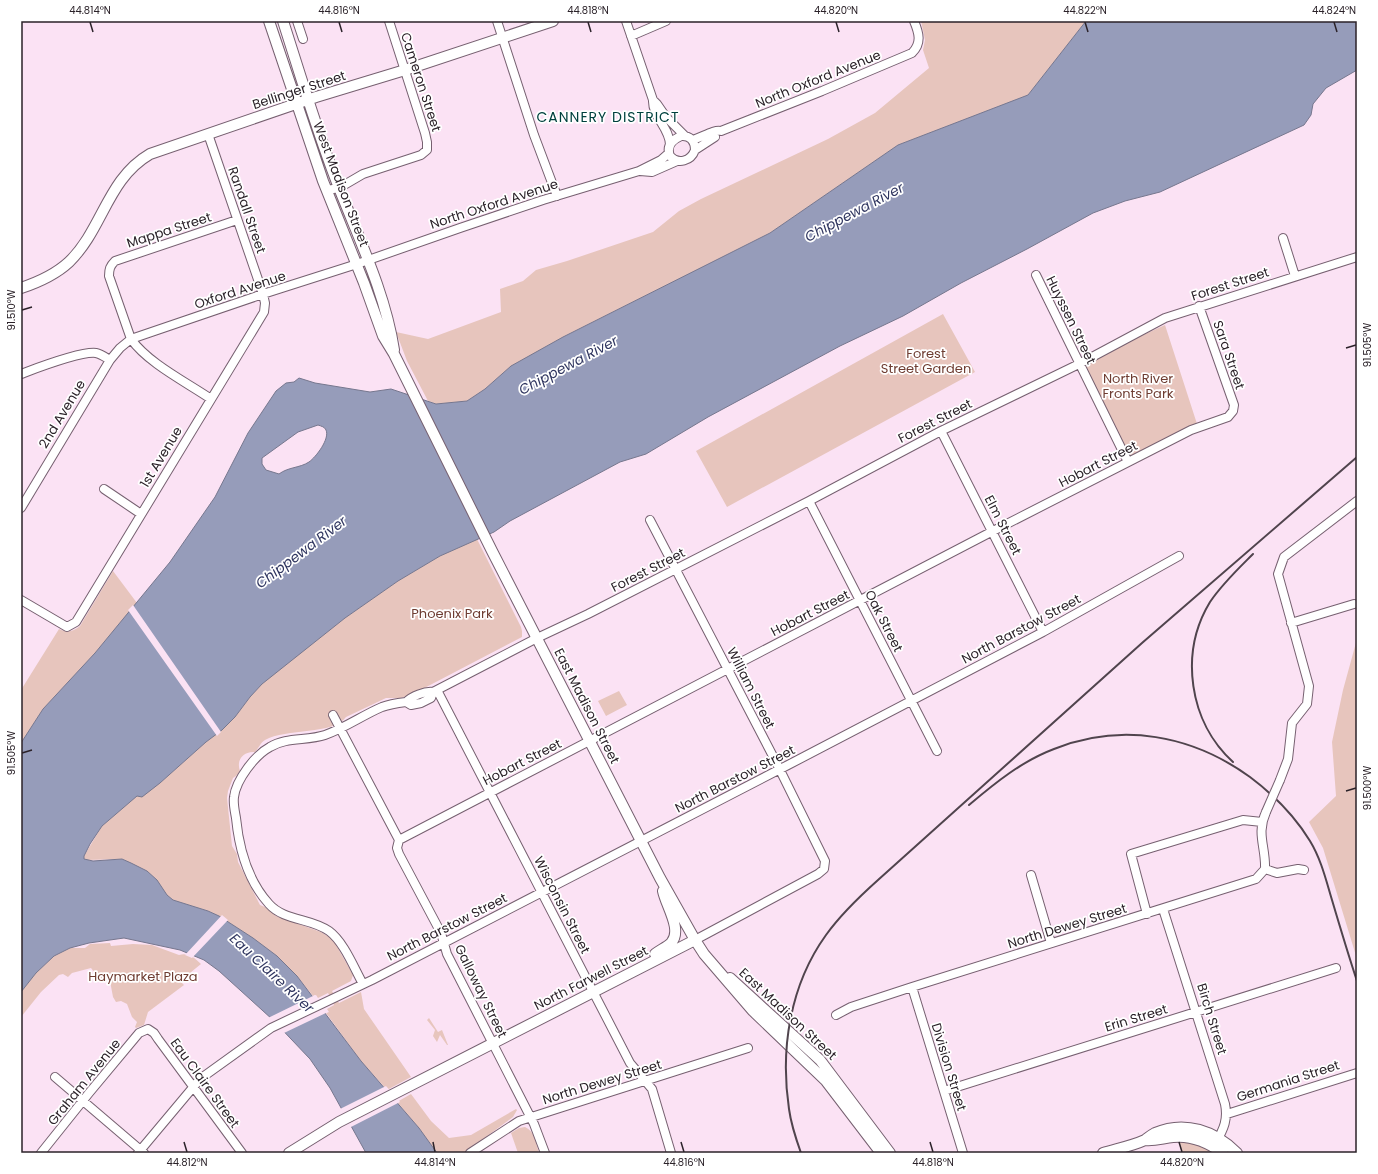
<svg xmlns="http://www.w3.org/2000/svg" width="1378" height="1174" font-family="Poppins,sans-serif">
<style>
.green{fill:#e7c5bd}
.water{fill:#969cba;stroke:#76778e;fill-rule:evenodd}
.pier{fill:#fbe2f4}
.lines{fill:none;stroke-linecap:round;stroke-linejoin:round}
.minor-casing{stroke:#766070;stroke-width:10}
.major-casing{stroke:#766070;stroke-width:12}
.minor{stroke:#fff;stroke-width:8}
.major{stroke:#fff;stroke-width:10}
.rail{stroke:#50444d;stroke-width:2}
.minor-bridge-casing{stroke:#766070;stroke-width:10;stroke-linecap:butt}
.minor-bridge{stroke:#fff;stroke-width:8}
.ticks{fill:none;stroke:#2b2229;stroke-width:1.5}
.labels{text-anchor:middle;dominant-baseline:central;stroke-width:3.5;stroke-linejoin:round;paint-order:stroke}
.street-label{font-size:13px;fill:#2b2229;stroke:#fff}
.park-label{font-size:13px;fill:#6e3c31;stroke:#fff}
.neighbourhood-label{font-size:14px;letter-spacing:1px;fill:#00413e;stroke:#fff}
.water-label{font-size:14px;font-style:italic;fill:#303660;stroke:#fff}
.neatline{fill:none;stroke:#2b2229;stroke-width:1.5}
.ticks-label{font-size:10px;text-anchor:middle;fill:#2b2229}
</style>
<rect width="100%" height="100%" fill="#fbe2f4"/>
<path class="green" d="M 921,21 L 1086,21 L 1028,95 L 898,145 L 770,233 L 563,337 L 511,367 L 485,389 L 467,401 L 436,404 L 428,401 L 407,361 L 396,332 L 428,339 L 501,312 L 500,289 L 523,281 L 536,270 L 567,261 L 653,232 L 679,211 L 701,199 L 828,139 L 875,113 L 929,68 L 923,50 L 925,40 Z
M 943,314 L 975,372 L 727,507 L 696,451 Z
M 1165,325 L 1198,427 L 1128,462 L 1079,364 Z
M 477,539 L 521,627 L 522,631 L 522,637 L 411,695 L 400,698 L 386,698 L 346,717 C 334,735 286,728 265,740 C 260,743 259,748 255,752 C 243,751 236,760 240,771 L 236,776 L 233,778 L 228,791 L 227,798 L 232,846 L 237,854 L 238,862 L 260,905 L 265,907 L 276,916 L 321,932 L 329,937 L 335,943 L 353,975 L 351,981 L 332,991 L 339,1003 L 361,992 L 364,1009 L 411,1077 L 387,1090 L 361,1061 L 326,1013 L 329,1012 L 327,1009 L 334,1005 L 328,993 L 318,998 L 316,995 L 313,996 L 297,976 L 277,956 L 253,938 L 219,916 L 208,911 L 173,900 L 167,895 L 157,880 L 147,871 L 122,859 L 87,860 L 84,859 L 84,856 L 102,826 L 137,796 L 160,783 L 206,742 L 222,730 L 235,717 L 250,697 L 262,684 L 273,674 L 345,618 L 398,581 L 440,556 Z
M 113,571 L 137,603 L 95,653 L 43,709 L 21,743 L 21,690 L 59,629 C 67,633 73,632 80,626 Z
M 1357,639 L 1357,959 L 1323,848 L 1309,822 L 1336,796 L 1332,742 L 1343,690 Z
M 619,691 L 627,705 L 606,716 L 598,701 Z
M 110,943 L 111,946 L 133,944 L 152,945 L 179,955 C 188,952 195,958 201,964 L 180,981 L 184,985 L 148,1012 L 144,1025 L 136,1028 L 135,1027 L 137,1022 L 132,1017 L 127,1004 L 121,1001 L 116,1002 L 113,997 L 110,981 L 105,979 L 101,981 L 91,968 L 72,973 L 68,977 L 63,974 L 59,975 L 41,992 L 21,1017 L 21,992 L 36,973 L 54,956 L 70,948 L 85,948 L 90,944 Z
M 429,1018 L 438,1032 L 442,1030 L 448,1045 L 447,1045 L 440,1035 L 437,1042 L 433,1036 L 435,1030 L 427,1020 Z
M 411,1094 L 431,1121 L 449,1138 L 471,1135 L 516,1109 L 517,1110 L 513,1117 L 464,1153 L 437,1153 L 419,1128 L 397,1102 Z
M 525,1127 C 535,1131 536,1144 539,1153 L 518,1153 L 511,1133 L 519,1128 Z
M 1178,1140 L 1194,1142 L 1218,1153 L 1182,1153 Z"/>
<path class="water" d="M 1086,21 L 1357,21 L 1357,70 L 1326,88 L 1313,104 L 1311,115 L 1304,125 L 1160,192 L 1125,201 L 1093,213 L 1027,249 L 961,283 L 903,316 L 840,346 L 708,417 L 646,454 L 620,462 L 510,521 L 494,532 L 440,556 L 398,581 L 345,618 L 262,684 L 250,697 L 235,717 L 222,730 L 206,742 L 160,783 L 142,797 L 137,796 L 102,826 L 90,844 L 84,856 L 84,859 L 93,861 L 122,859 L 131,863 L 147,871 L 157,880 L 167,895 L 173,900 L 208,911 L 219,916 L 253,938 L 277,956 L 297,976 L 361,1061 L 419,1128 L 437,1153 L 366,1153 L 330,1088 L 310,1059 L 273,1020 L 219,971 L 204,960 L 180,950 L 124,938 L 89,943 L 70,948 L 54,956 L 36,973 L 21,992 L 21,743 L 43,709 L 95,653 L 170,562 L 215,497 L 248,433 L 276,391 L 286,383 L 294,382 L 299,378 L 315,383 L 370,392 L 391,389 L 436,404 L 467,401 L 485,389 L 511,366 L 563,337 L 770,233 L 898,145 L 1028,95 ZM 318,425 C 321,426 325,427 326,430 C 330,439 316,457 309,462 C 300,468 288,467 279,474 L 266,470 L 262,464 L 262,458 L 298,432 Z"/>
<path class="pier" d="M 133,605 L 221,732 L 217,736 L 128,610 Z
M 222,915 L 228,920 L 192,958 L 185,955 Z
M 315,995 L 328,1012 L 284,1033 L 268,1018 Z
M 386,1086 L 400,1102 L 349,1128 L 340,1109 Z"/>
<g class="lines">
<g class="minor-casing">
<path id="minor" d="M 297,21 L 303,39
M 497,21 L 534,135 L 557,196
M 626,21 L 653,100 C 652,117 670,128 670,145
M 631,36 L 666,21
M 653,100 L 657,104 L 666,117 L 685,136
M 681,136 C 690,135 695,141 695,150 C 691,161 678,165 670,156 C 666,146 672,140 681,136 Z
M 692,140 C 701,138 714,129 721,131 L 822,91 L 912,53 C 922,43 919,33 914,21
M 695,150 L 715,137
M 640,171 L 652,172 L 677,161
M 327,190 L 339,188 L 363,174 L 421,155 L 427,150 L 427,142 L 425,133 L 389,21
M 1283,238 L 1295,276
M 1036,275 L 1128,462
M 21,374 C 37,368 81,351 96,353 C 101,354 105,357 110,360
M 211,399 C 186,382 148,363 131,339 L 109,276 C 109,269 110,266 115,261 L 237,220
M 941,431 L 1043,632
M 104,489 L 141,514
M 809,501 L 937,751
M 21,508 L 110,360 L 120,348 L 131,339 L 263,294 L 357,264 L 460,228 L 543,200 L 639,171 L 661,160 L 669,153
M 650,520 L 776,762 L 825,861 L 824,869 L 818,874 L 695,940
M 21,600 L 67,627 L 76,622 L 264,312 L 265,303 L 263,294 L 208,134
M 1291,623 L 1354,604
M 437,690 L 630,1063 L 652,1089 L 671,1153
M 406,702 C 412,696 425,691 433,692 L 537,638 L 588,614 L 809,501 L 941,431 L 1079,364 L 1165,318 L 1357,257
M 333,715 L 399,840
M 1280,780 L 1288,759 L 1292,723 L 1307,704 L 1309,686 L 1278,574 L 1284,557 L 1357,501
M 399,840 L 993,531 L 1191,430 L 1228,417 L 1233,411 L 1234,405 L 1199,306
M 399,840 L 397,848 L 399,854 L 441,933 L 447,954 L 534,1124 L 545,1153
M 1265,869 C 1266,847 1256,834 1266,812
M 1265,869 L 1277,873 L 1298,869 L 1304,870
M 1031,875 L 1051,943
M 1163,909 L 1225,1104 C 1228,1119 1224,1129 1216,1142
M 1147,914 L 1131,854 L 1243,820 L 1262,822
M 363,984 C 354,968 344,942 329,931 C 311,918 284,921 269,904 C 248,881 239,848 236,818 C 235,812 233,804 234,797 C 236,780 255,755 270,747 C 286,737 307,741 325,735 C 345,728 363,715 382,707 C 390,704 398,703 406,702 L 411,705 L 421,703 L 431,698 L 433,692
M 912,987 L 963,1153
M 836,1015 L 851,1007 L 912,987 L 1256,879 L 1265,869
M 55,1077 L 144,1153
M 944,1091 L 1336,968
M 1227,1114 L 1357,1073
M 41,1153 L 89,1093 L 139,1033 L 148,1029 L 154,1033 L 158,1039 L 242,1153
M 138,1153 L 200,1079 L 271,1028 L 372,980 L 788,765 L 1043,632 L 1179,556
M 470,1153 L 519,1121 L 748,1048"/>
</g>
<g class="major-casing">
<path id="major" d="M 269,21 L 323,181 L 364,283 L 383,336 L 394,354 L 492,551 L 660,878 L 695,940 L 704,954 L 753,1011 L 826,1081 L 881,1153
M 283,21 C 300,74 316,128 336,180 C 357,235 385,291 394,350
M 21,288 C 39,282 55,275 69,262 C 103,229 107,179 150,154 L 316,97 L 405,70 L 553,21
M 655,954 C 660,950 667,947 671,943 C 683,930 666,906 663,891
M 730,978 L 820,1060 L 890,1153
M 1145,1140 C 1155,1141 1163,1138 1173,1137 C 1191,1135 1209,1143 1223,1153
M 289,1153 L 339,1122 L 695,940
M 1103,1153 C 1116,1149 1132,1146 1145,1140 C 1148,1138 1151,1135 1155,1133 C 1185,1120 1215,1131 1237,1153"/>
</g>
<use href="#minor" class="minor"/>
<use href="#major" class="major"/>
<path class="rail" d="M 1233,762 C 1189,722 1179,653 1210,602 C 1222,584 1238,569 1253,554
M 969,805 C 995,783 1022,761 1054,749 C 1122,722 1192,735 1250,777 C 1274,795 1294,815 1310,841 C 1321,859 1326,880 1332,900 C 1340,927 1348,954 1357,981
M 801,1153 C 796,1139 791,1124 789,1109 C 780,1049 790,985 826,935 C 841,914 859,897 878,880 L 1142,643 L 1357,457"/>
<g class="minor-bridge-casing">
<path id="minor-bridge" d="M 1266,812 L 1280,780"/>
</g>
<use href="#minor-bridge" class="minor-bridge"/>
</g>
<path class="ticks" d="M 90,22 L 93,32M 339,22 L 342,32M 588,22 L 591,32M 836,22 L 839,32M 1085,22 L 1088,32M 1334,22 L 1337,32M 22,310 L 32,307M 1346,348 L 1356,345M 22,753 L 32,750M 1346,791 L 1356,788M 184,1142 L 187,1152M 433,1142 L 435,1152M 681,1142 L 684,1152M 930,1142 L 933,1152M 1179,1142 L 1182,1152"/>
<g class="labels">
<g class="street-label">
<text transform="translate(818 79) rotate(-22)">North Oxford Avenue</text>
<text transform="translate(421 82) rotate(72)">Cameron Street</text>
<text transform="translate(299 90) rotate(-18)">Bellinger Street</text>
<text transform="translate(341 184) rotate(69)">West Madison Street</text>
<text transform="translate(494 204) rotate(-18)">North Oxford Avenue</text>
<text transform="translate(247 210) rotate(71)">Randall Street</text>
<text transform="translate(169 230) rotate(-18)">Mappa Street</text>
<text transform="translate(1230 284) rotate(-18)">Forest Street</text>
<text transform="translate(240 290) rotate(-18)">Oxford Avenue</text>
<text transform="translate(1071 320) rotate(64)">Huyssen Street</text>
<text transform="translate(1229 355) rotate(71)">Sara Street</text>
<text transform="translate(62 414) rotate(-59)">2nd Avenue</text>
<text transform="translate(935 421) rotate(-27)">Forest Street</text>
<text transform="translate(161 457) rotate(-59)">1st Avenue</text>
<text transform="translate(1098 464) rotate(-27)">Hobart Street</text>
<text transform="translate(1003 525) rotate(63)">Elm Street</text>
<text transform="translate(648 570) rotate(-27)">Forest Street</text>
<text transform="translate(810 613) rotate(-27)">Hobart Street</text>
<text transform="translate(884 621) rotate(63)">Oak Street</text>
<text transform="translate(1021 629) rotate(-28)">North Barstow Street</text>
<text transform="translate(751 688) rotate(63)">William Street</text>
<text transform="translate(587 706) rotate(63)">East Madison Street</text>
<text transform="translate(522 762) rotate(-27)">Hobart Street</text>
<text transform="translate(735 779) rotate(-27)">North Barstow Street</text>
<text transform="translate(562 905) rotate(63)">Wisconsin Street</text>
<text transform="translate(1067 926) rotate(-17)">North Dewey Street</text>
<text transform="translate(447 927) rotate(-27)">North Barstow Street</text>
<text transform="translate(591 978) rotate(-27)">North Farwell Street</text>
<text transform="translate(481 991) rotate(64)">Galloway Street</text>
<text transform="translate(788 1014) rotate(43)">East Madison Street</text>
<text transform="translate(1136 1018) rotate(-17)">Erin Street</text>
<text transform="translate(1212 1019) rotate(73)">Birch Street</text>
<text transform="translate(949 1067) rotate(73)">Division Street</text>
<text transform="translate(1288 1081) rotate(-18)">Germania Street</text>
<text transform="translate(84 1082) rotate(-51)">Graham Avenue</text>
<text transform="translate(602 1082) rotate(-17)">North Dewey Street</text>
<text transform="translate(205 1083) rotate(54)">Eau Claire Street</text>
</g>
<g class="park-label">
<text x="926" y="353">Forest<tspan x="926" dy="15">Street Garden</tspan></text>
<text x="1138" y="378">North River<tspan x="1138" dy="15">Fronts Park</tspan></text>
<text x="452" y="613">Phoenix Park</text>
<text x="143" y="976">Haymarket Plaza</text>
</g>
<g class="neighbourhood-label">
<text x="608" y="117">CANNERY DISTRICT</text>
</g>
<g class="water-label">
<text transform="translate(854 212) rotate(-28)">Chippewa River</text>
<text transform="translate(568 365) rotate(-28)">Chippewa River</text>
<text transform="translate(301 552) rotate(-37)">Chippewa River</text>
<text transform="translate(272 973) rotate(43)">Eau Claire River</text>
</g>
</g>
<rect width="1378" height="1174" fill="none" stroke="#ffffff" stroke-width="44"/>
<rect x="22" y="22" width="1334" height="1130" class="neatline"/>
<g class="ticks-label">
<text x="90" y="14">44.814°N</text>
<text x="339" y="14">44.816°N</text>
<text x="588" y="14">44.818°N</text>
<text x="836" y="14">44.820°N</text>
<text x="1085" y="14">44.822°N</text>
<text x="1334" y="14">44.824°N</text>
<text transform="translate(11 310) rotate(-90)" y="4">91.510°W</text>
<text transform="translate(1367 345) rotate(-90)" y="4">91.505°W</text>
<text transform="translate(11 753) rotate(-90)" y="4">91.505°W</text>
<text transform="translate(1367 788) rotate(-90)" y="4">91.500°W</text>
<text x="187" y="1166">44.812°N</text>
<text x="435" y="1166">44.814°N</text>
<text x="684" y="1166">44.816°N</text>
<text x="933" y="1166">44.818°N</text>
<text x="1182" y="1166">44.820°N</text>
</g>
</svg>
